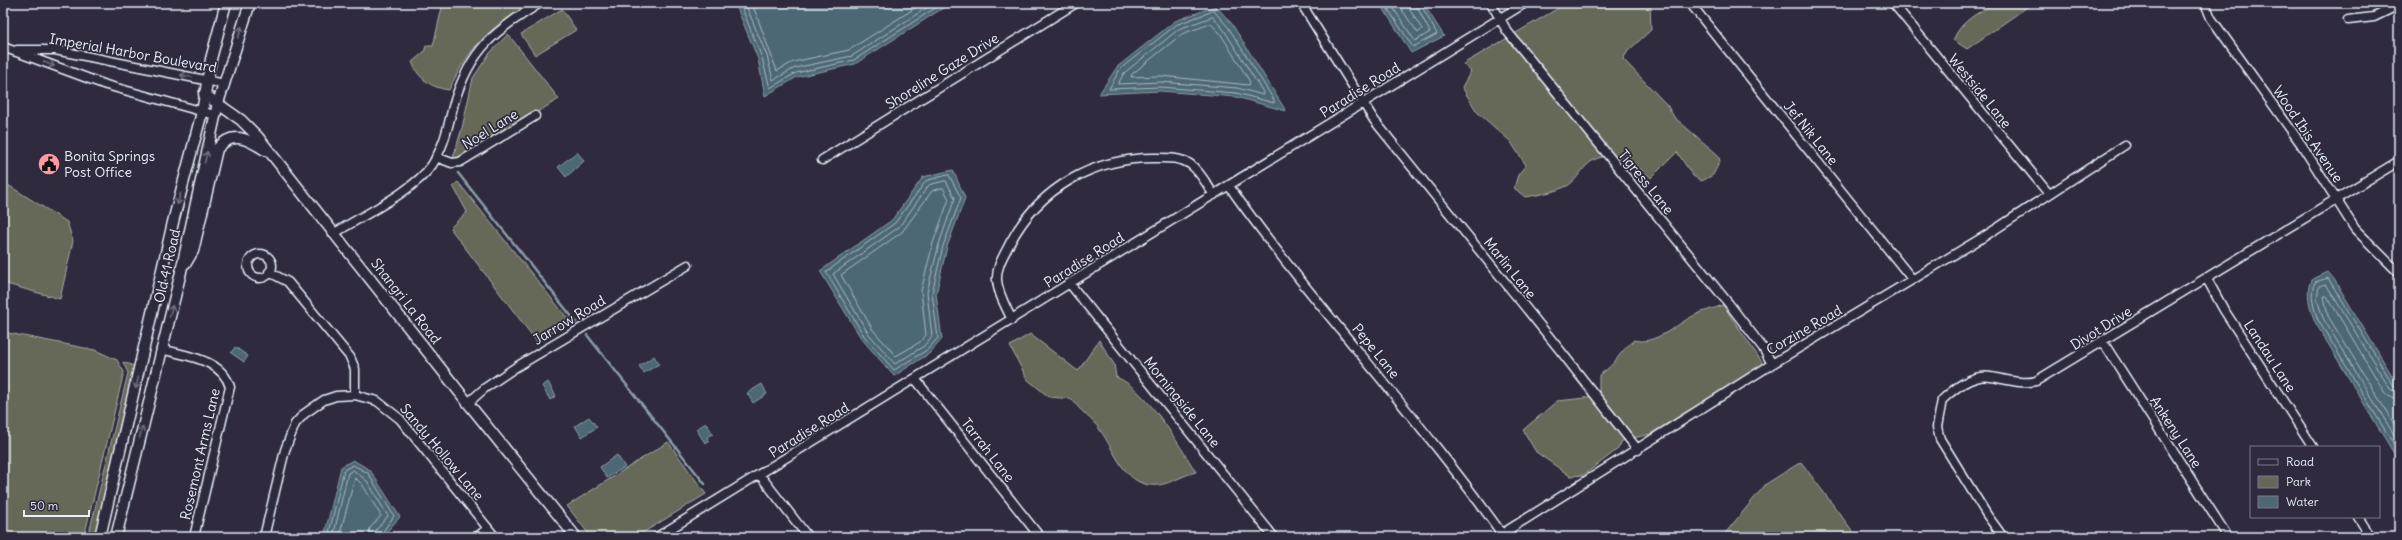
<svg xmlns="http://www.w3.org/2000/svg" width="2402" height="540" font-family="Delius,sans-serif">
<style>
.green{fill:#666759;stroke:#a7aca8}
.water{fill:#4d6775;stroke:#8b9ea9}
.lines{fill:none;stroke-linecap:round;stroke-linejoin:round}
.shore{stroke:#aabac4;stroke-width:1}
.stream{stroke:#8b9ea9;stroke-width:2.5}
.minor-casing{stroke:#e8f1f8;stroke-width:11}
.tertiary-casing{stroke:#e8f1f8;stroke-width:13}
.minor{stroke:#2f2a3d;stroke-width:8}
.tertiary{stroke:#2f2a3d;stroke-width:10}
.oneway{stroke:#70707e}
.labels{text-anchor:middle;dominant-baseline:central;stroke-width:3.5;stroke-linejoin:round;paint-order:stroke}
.street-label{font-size:14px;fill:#e8f1f8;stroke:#2f2a3d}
.poi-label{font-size:14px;fill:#e8f1f8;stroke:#2f2a3d;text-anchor:start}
</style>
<rect width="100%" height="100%" fill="#2f2a3d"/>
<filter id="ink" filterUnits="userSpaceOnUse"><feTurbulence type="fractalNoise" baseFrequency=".025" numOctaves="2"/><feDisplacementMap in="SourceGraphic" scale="8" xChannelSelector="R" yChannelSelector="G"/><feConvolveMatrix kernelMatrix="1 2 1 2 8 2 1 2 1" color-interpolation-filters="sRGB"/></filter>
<g filter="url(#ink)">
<path class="green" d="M 443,3 L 530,3 C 488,31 471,43 449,90 C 432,88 418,79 412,62 L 424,52 L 426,46 L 433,46 Z
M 1567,3 L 1650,3 L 1651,30 L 1628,51 L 1623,59 L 1667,105 L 1674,117 L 1718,155 L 1720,161 L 1713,175 L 1702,181 L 1693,176 L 1677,152 L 1651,178 C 1635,161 1605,146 1586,166 C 1580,172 1575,182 1567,186 C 1554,192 1539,195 1525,197 L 1514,188 L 1518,175 L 1526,165 L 1510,141 L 1477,112 L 1462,87 L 1471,71 L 1463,64 Z
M 1996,3 L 2033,3 L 1967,49 L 1953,40 C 1962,20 1977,13 1996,3 Z
M 562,9 L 576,30 L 535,55 L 521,34 Z
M 508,34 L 559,99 L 459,159 L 453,158 L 462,128 L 473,78 L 489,54 Z
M 458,182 L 569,320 L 537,342 L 450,228 L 467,212 L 453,186 Z
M 3,185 L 8,185 L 67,222 L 73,241 L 60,299 L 3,283 Z
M 1723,305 L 1764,365 L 1650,434 L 1622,441 L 1618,449 L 1584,475 L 1570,476 L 1536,452 L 1523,430 L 1557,401 L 1585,398 L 1599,392 L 1599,375 C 1617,364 1618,353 1634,340 C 1654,346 1677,324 1693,316 C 1702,311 1713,309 1723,305 Z
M 3,332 L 95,350 L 117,360 L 124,372 L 84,537 L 3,537 Z
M 1030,334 L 1078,371 L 1099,340 L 1114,364 L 1116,377 C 1147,389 1179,445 1196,472 C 1183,475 1172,483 1159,485 C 1125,489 1116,452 1100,430 C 1092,418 1080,412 1072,399 L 1049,397 L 1027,379 L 1010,346 Z
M 123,362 L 134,366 L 95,537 L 88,537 L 128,373 Z
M 668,442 L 706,494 L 636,537 L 591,537 L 567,506 Z
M 1801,462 L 1857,537 L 1722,537 L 1766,484 Z"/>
<path class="water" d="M 735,3 L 951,3 L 855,64 L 797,77 L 765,96 L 758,59 Z
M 1380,3 L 1423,3 L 1444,36 L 1411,53 Z
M 1216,6 L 1232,24 L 1286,111 L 1236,97 L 1160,91 L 1099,94 L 1117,67 L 1175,21 Z
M 577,152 L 584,161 L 566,177 L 558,167 Z
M 953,170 L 965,198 L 947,247 L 936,294 L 942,339 L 930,353 L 894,376 L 861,338 L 820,271 L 892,220 L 923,177 Z
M 2328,272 L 2334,279 L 2399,387 L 2399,462 L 2315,322 C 2310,308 2305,294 2311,280 Z
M 235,347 L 248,356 L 244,362 L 231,353 Z
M 654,356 L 659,364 L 644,373 L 639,366 Z
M 548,382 L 556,396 L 550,400 L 542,386 Z
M 762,384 L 767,394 L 753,403 L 747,393 Z
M 589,417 L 597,427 L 582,437 L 575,426 Z
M 706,423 L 713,434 L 707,437 L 709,441 L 705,443 L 696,429 Z
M 617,455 L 625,467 L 607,478 L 600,467 Z
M 353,460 L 370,470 L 400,517 L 382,537 L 324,537 L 341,467 Z"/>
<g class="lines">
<path class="shore" d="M 740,3 L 762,58 L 770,88 L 796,73 L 854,60 L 943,3
M 745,3 L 767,56 L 773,80 L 795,68 L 852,56 L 934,3
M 752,3 L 777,71 L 793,62 L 849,50 L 923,3
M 1384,3 L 1413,47 L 1437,34 L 1420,3
M 1390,3 L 1415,41 L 1430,32 L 1415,3
M 1397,3 L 1418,33 L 1422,29 L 1410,10 L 1409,3
M 1214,11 L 1228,27 L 1274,100 L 1274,103 L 1236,93 L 1160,87 L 1109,89 L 1120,69 L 1176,25 Z
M 1213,17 L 1224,30 L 1263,92 L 1263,95 L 1237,88 L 1161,82 L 1118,84 L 1124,73 L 1179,29 Z
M 1211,24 L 1220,33 L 1250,82 L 1249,85 L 1161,76 L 1131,77 L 1132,74 L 1182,34 Z
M 949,175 L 961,198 L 943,246 L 932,293 L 938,338 L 927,350 L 894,370 L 864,336 L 826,272 L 895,223 L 926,181 Z
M 946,181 L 955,198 L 939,244 L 927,292 L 932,336 L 924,346 L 895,364 L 868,333 L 833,274 L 899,227 L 929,185 Z
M 943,188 L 949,199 L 933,243 L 921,291 L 926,335 L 920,342 L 896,356 L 873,330 L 841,275 L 902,232 L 932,191 Z
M 2399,389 L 2394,386 L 2328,278 L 2315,282 C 2309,294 2314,309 2318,320 L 2399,453
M 2399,394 L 2390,389 L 2326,284 L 2319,286 L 2317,299 L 2323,318 L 2399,443
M 2399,400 L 2391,398 L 2385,393 L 2327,296 L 2324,296 L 2328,316 L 2399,432
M 328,537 L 344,470 L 353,465 L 368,473 L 394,516 L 379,537
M 333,537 L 348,473 L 353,470 L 367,481 L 388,516 L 376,530 L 374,537
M 339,537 L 355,478 L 362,484 L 381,516 L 370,528 L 368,537"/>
<path class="stream" d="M 458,173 L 576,322
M 587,335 L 705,484"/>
<g class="minor-casing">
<path id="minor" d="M 1301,3 L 1374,120 L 1559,349 L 1638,450
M 1491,3 L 1507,31 L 1729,304 L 1763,348 L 1772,364
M 1690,3 L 1912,279
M 1893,3 L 2049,194
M 2205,3 L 2211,18 L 2301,144 L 2355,229 L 2399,273
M 2348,20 L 2374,17 L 2399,5
M 3,47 L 106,85 L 215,115
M 17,50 L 55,50 L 225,84
M 436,157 L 452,163 L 460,162 L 535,116
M 822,160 L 1076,3
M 1229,186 C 1314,306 1416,413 1502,534
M 335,233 C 363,215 414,191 432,165 C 445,145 448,125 454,103 C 471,48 494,32 540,3
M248 266a12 12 0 1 1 24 0a12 12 0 1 1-24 0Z
M 269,272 L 288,282 L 350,357 L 355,369 L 355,395
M 2207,279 L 2224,310 L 2313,447
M 1070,284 L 1274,537
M 1012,320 C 1006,307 998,294 997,280 C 996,267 1004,255 1010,243 C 1039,188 1093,158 1154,158 C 1167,158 1179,157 1190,164 C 1200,171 1207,185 1214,195
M 2103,342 L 2228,537
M 161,349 C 186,356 222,359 230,387 L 194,537
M 916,380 L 1040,537
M 468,403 L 485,388 L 516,367 L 688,265
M 760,475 L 808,537
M 2358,517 L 2371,537
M 264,537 L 285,450 L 295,424 L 304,414 L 324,400 L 336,396 L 355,395 L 377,401 L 400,419 L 495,537
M 477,537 L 488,528
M 657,537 L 1525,3
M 1497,537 L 1772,364 L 1985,236 L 2125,145
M 2003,537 L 1987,515 L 1940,439 L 1937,427 L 1942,400 C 1955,388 1972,374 1991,377 C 2006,379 2021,385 2036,381 L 2399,161"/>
</g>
<g class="tertiary-casing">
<path id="tertiary" d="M 204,94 L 241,120 L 258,137 L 468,403 L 576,537
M 186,263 L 193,251 L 217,149 C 232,130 248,139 265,150
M 100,537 L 174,218 L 202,112 L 211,59 L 226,3
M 116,537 L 180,276 L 218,103 L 250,3"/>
</g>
<use href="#minor" class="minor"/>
<use href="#tertiary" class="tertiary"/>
</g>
<defs><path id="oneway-shaft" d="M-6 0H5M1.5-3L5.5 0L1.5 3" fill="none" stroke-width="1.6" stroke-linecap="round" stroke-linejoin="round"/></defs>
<g class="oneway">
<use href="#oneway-shaft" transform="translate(240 32) rotate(-72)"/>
<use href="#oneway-shaft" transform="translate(49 64) rotate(22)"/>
<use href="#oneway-shaft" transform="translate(186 76) rotate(-169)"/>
<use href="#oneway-shaft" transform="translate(206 157) rotate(-77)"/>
<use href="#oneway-shaft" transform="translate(179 199) rotate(105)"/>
<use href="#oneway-shaft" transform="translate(171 311) rotate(-76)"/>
<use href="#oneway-shaft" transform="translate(137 383) rotate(104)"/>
<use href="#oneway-shaft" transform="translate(141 432) rotate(-76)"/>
</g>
</g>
<defs>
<g id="civic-disc" transform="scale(1.15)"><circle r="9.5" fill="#ff9aa2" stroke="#2f2a3d"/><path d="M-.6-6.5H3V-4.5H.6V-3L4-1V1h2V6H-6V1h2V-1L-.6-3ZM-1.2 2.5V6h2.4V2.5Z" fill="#111"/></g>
</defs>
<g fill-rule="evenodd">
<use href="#civic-disc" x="49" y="164"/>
</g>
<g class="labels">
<g class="street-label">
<text transform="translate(133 53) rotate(10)">Imperial Harbor Boulevard</text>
<text transform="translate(942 71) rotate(-32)">Shoreline Gaze Drive</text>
<text transform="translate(1360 90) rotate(-32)">Paradise Road</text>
<text transform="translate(1980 91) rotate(51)">Westside Lane</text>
<text transform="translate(490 129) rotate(-32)">Noel Lane</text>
<text transform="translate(1811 133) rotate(51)">Jef Nik Lane</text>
<text transform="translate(2308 134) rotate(56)">Wood Ibis Avenue</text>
<text transform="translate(1646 182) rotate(51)">Tigress Lane</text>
<text transform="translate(1084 260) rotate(-32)">Paradise Road</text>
<text transform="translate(167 266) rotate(-77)">Old 41 Road</text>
<text transform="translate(1510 268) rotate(51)">Marlin Lane</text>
<text transform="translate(406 301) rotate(52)">Shangri La Road</text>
<text transform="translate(569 320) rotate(-31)">Jarrow Road</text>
<text transform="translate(2101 328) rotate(-32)">Divot Drive</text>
<text transform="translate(1804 330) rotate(-30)">Corzine Road</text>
<text transform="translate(1376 351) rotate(51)">Pepe Lane</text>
<text transform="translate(2270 356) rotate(57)">Landau Lane</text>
<text transform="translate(1182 402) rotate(51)">Morningside Lane</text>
<text transform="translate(809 430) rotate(-32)">Paradise Road</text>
<text transform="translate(2176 432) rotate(57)">Ankeny Lane</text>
<text transform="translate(988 450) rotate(52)">Tarrah Lane</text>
<text transform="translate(442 452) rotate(50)">Sandy Hollow Lane</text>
<text transform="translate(200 454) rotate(-77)">Rosemont Arms Lane</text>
</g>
<g class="poi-label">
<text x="64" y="156">Bonita Springs<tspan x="64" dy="16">Post Office</tspan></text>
</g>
</g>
<rect width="2402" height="540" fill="none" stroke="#2f2a3d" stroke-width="16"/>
<rect x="8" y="8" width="2386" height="524" fill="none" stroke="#e8f1f8" stroke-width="1.5" filter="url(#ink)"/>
<rect x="2250" y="446" width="130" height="72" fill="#2f2a3d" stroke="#797a88"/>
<rect x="2258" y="459" width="20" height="6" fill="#2f2a3d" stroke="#797a88"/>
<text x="2286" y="466" font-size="12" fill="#e8f1f8">Road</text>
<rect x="2258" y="476" width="20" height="12" fill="#666759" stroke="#797a88"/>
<text x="2286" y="486" font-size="12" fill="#e8f1f8">Park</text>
<rect x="2258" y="496" width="20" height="12" fill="#4d6775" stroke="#797a88"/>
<text x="2286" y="506" font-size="12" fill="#e8f1f8">Water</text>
<path d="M24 510v6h65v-6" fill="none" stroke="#e8f1f8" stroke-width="2"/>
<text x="30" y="510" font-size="12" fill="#e8f1f8" stroke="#2f2a3d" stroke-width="3" paint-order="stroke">50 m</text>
</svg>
